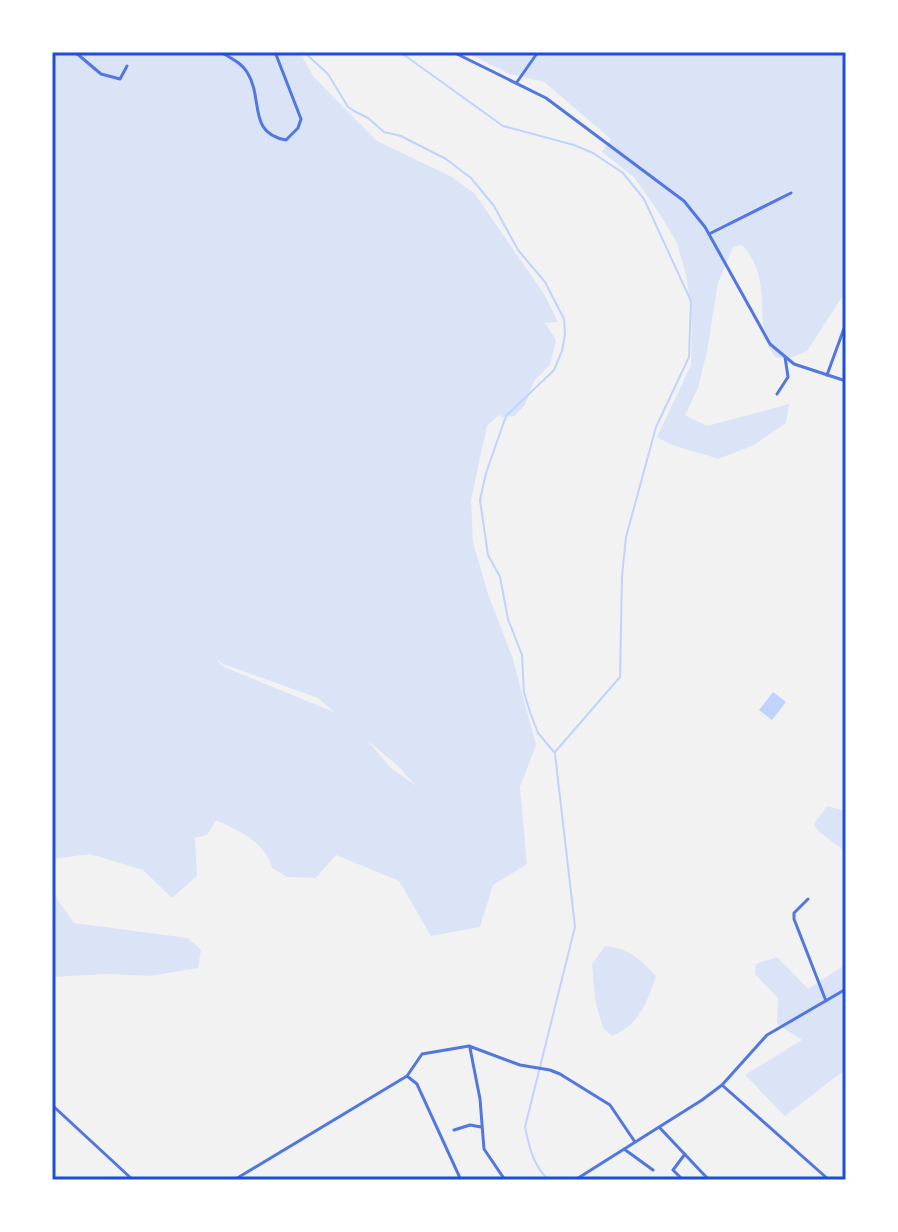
<svg xmlns="http://www.w3.org/2000/svg" width="898" height="1232" font-family="'IBM Plex Serif',serif">
<style>
.green{fill:#dbe4f7;fill-rule:evenodd}
.water{fill:#bfd3fe}
.lines{fill:none;stroke-linecap:round;stroke-linejoin:round}
.stream{stroke:#bfd3fe;stroke-width:2}
.minor{stroke:#5277de;stroke-width:3}
.tertiary{stroke:#5277de;stroke-width:3}
.neatline{fill:none;stroke:#1d4ed8;stroke-width:3}
</style>
<rect width="100%" height="100%" fill="#f2f2f2"/>
<path class="green" d="M 52,52 L 300,52 L 313,76 L 377,141 L 452,177 L 475,194 L 544,294 L 558,322 L 545,323 L 556,340 L 550,365 L 534,381 L 525,405 L 515,416 L 502,417 L 499,415 L 487,426 L 471,500 L 473,542 L 488,594 L 513,659 L 536,745 L 520,787 L 527,864 L 493,885 L 480,927 L 431,936 L 399,881 L 336,855 L 316,878 L 287,877 L 272,868 C 265,841 239,831 216,820 L 207,835 L 195,838 L 197,876 L 172,898 L 143,870 L 90,854 L 52,859 ZM 215,658 L 223,664 L 318,698 L 334,712 L 224,667 ZM 367,740 L 398,766 L 416,786 L 391,768 Z
M 465,52 L 846,52 L 846,291 L 807,351 L 788,359 L 775,357 C 750,325 776,281 742,245 L 733,247 L 718,283 L 707,351 L 698,388 L 685,415 L 707,426 L 789,404 L 786,423 L 752,446 L 718,459 C 697,451 676,449 657,437 L 691,365 L 692,313 L 686,275 L 677,243 L 659,213 L 634,177 L 602,152 L 611,139 L 544,82 L 510,74 Z
M 827,806 L 846,811 L 846,852 L 818,831 L 814,824 Z
M 52,886 L 54,895 L 74,923 L 188,938 L 201,950 L 198,968 L 150,976 L 108,974 L 52,977 Z
M 605,946 C 628,948 641,959 656,976 C 647,1003 639,1025 612,1036 L 603,1028 L 595,1000 L 592,964 Z
M 777,957 L 808,989 L 846,964 L 846,1069 L 785,1116 L 745,1075 L 802,1040 L 777,1024 L 778,998 L 755,974 L 756,964 Z"/>
<path class="water" d="M 773,692 L 786,702 L 772,720 L 759,710 Z"/>
<g class="lines">
<path class="stream" d="M 304,52 L 328,74 L 348,107 L 354,111 L 368,118 L 384,132 L 401,136 L 446,159 L 471,178 L 494,206 L 518,250 L 545,282 L 564,319 L 565,334 L 562,351 L 554,370 L 506,416 L 486,473 L 480,500 L 488,555 L 500,577 L 508,619 L 522,655 L 524,692 L 530,712 L 538,733 L 554,752
M 400,52 L 503,126 L 574,145 L 593,153 L 623,173 L 644,199 L 691,301 L 689,357 L 656,427 L 626,537 L 622,576 L 620,677 L 555,752
M 549,1180 C 533,1166 529,1146 525,1127 L 575,927 L 555,754"/>
<path class="minor" d="M 75,52 L 101,74 L 120,79 L 127,66
M 221,52 C 230,58 241,62 247,72 C 264,99 247,133 286,140 L 298,128 L 301,119 L 275,52
M 517,82 L 538,52
M 709,234 L 791,193
M 827,375 L 846,323
M 777,394 L 788,377 L 785,357
M 808,899 L 794,913 L 794,919 L 826,1001
M 470,1048 L 480,1099 L 484,1149 L 505,1180
M 407,1076 L 417,1084 L 461,1180
M 722,1085 L 829,1180
M 52,1105 L 133,1180
M 660,1128 L 709,1180
M 454,1130 L 470,1125 L 481,1127
M 624,1149 L 653,1170
M 234,1180 L 407,1076 L 422,1054 L 469,1046 L 520,1065 L 550,1070 L 560,1074 L 610,1105 L 635,1142
M 575,1180 L 702,1100 L 722,1085 L 767,1035 L 846,989
M 683,1180 L 673,1170 L 685,1154"/>
<path class="tertiary" d="M 453,52 L 546,98 L 684,201 L 705,227 L 770,344 L 794,364 L 846,381"/>
</g>
<rect width="898" height="1232" fill="none" stroke="#ffffff" stroke-width="108"/>
<rect x="54" y="54" width="790" height="1124" class="neatline"/>
</svg>
